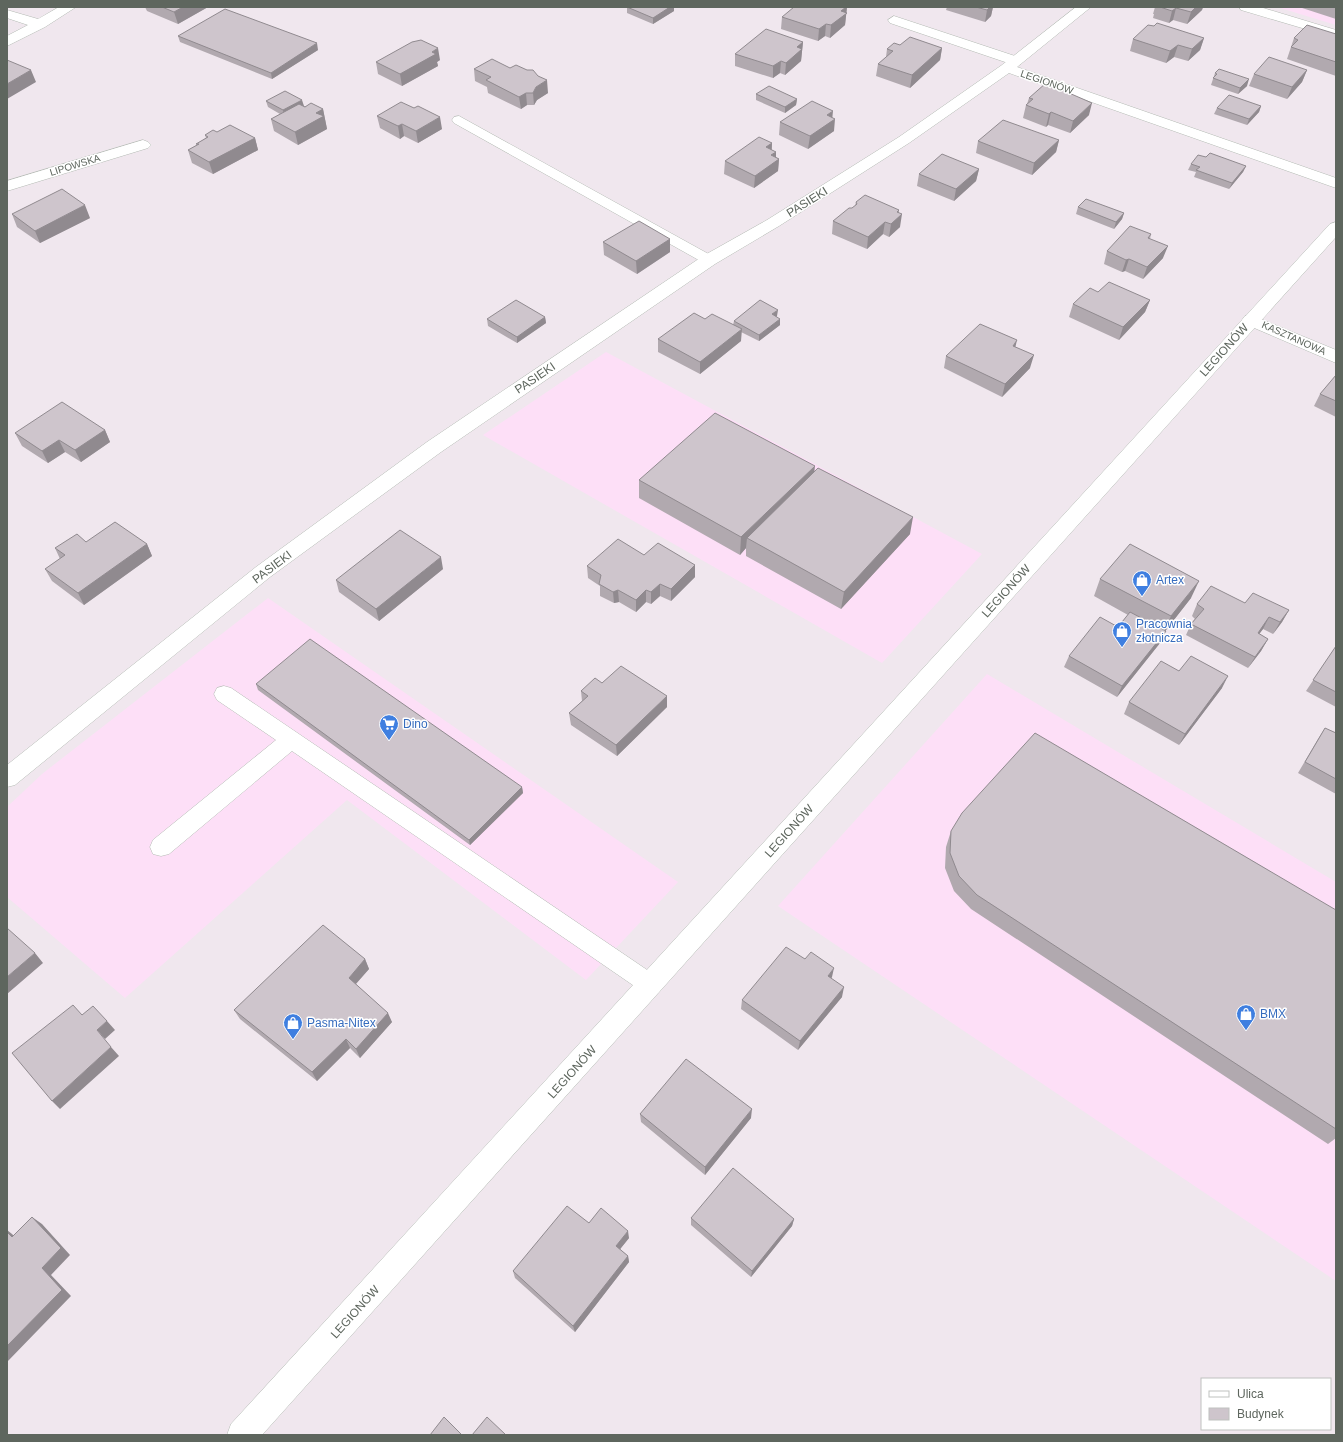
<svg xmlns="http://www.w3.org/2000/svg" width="1343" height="1442" font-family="Helvetica,sans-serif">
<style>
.commercial{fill:#fddff7}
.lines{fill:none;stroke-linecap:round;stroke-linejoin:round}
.service-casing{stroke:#b4bbb4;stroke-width:1}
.minor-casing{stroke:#b4bbb4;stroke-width:1}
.tertiary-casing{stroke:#b4bbb4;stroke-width:1}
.service{fill:#fff;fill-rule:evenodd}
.minor{fill:#fff;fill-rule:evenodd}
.tertiary{fill:#fff;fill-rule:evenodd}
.wall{fill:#b1a9af}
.shaded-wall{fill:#908a8f}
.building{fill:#cec5cc;stroke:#908a8f}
.labels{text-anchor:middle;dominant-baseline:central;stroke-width:3;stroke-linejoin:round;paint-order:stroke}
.far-street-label{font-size:10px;fill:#5e665e;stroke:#fff}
.street-label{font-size:12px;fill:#5e665e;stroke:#fff}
.shop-label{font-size:12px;fill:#366cbe;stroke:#fff;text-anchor:start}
</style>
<rect width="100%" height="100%" fill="#f0e7ee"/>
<path class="commercial" d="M 1277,7 L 1336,7 L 1336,25 Z
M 606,352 L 982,554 L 882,663 L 483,435 Z
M 268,598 L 678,882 L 586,980 L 347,800 L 125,998 L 7,897 L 7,807 L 42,774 Z
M 987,674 L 1336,882 L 1336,1281 L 778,906 Z"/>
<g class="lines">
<g class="service-casing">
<path id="service" d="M 894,16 L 1021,58 L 1022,61 L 1021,64 L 1011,64 L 890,23 L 888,20 Z
M 459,116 L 714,257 L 717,260 L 714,263 L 704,263 L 454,123 L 452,120 L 454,117 Z
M 224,686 L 231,688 L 659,978 L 662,985 L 659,992 L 651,996 L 643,992 L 292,751 L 169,854 L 161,856 L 153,854 L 150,847 L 153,840 L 276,740 L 217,700 L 214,694 L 217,688 Z"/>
</g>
<g class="minor-casing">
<path id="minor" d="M 59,7 L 76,7 L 45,27 L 7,46 L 7,36 L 28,25 L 7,18 L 7,10 L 38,19 Z
M 1076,7 L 1091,7 L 1017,67 L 1336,178 L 1336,188 L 1009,73 L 909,143 L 779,226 L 715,264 L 441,452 L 270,577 L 15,785 L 7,787 L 7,765 L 256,567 L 427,442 L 703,256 L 767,220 L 899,137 L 1002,65 Z
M 1239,7 L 1260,7 L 1336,30 L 1336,38 L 1241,10 Z
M 143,140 L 148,142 L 151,145 L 148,148 L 7,191 L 7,181 Z
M 1251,315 L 1336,350 L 1336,363 L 1245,324 L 1242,320 L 1245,316 Z"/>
</g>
<g class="tertiary-casing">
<path id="tertiary" d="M 1336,222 L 1336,237 L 262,1435 L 227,1435 L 231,1424 L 1330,224 Z"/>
</g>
<use href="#service" class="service"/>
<use href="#minor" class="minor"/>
<use href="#tertiary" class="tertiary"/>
</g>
<path class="wall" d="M 145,7 L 208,7 L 178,24 L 147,11 Z
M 627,7 L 674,7 L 674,11 L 653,24 L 627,13 Z
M 847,7 L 845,25 L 830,38 L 825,36 L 818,41 L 781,29 L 782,17 Z
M 947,7 L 993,7 L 991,16 L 985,22 L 946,10 Z
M 1155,7 L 1203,7 L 1202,10 L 1187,24 L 1173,20 L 1169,23 L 1153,18 L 1154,14 L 1153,14 Z
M 1299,7 L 1336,7 L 1336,19 Z
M 1336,34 L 1336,76 L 1287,59 L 1294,38 Z
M 178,36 L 318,50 L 272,79 L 180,42 Z
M 1204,38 L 1200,50 L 1188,61 L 1174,57 L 1166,63 L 1130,51 L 1133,39 Z
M 803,42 L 801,61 L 785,75 L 780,73 L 773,78 L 735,66 L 735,54 Z
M 900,45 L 942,48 L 940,60 L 910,88 L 876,76 L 878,64 L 886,57 L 887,49 Z
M 440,60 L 437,62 L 438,66 L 402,86 L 378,74 L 376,62 Z
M 474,69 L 548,93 L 537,100 L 534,105 L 527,105 L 521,109 L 488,93 L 487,87 L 475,81 Z
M 1307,70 L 1302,82 L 1287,99 L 1249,86 L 1254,74 Z
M 1215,73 L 1247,86 L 1238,94 L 1211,85 Z
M 756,94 L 797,99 L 796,105 L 785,113 L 756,100 Z
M 1029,98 L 1089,115 L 1070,133 L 1048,125 L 1046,127 L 1023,118 L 1026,105 L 1027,104 Z
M 266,101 L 323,109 L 327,129 L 298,145 L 274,131 L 271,119 L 280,114 L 268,107 Z
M 1261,106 L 1259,112 L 1247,125 L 1214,114 L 1217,108 Z
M 377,116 L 442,129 L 418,143 L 404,136 L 400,139 L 380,128 Z
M 780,122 L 834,131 L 808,149 L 779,135 Z
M 217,132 L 255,138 L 258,150 L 213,174 L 192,163 L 188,150 L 197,145 L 196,144 L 206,138 L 205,135 Z
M 1059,140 L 1056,152 L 1032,175 L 976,153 L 978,141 Z
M 772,143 L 772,150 L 776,152 L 776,157 L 779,159 L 778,171 L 754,188 L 724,174 L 725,161 Z
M 1206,157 L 1246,166 L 1243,172 L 1229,189 L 1194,177 L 1196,172 L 1188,170 L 1191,164 Z
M 979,169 L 976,181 L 954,201 L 917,186 L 919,174 Z
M 856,202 L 899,210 L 898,213 L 900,227 L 889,237 L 883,234 L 867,249 L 832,234 L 833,221 L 855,206 Z
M 1078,207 L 1124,213 L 1122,219 L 1114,229 L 1076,214 Z
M 12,214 L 90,218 L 40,243 L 17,227 Z
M 1151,234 L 1150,239 L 1163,258 L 1143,279 L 1125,271 L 1122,272 L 1104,264 L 1107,251 Z
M 670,239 L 670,252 L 637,274 L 604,255 L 603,242 Z
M 1150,300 L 1145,312 L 1119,340 L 1069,317 L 1073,304 Z
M 777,316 L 777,317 L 780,325 L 759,341 L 741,332 L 741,341 L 700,374 L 658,352 L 658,339 L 705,319 L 733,325 L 734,321 Z
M 545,317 L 546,323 L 517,343 L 488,326 L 487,319 Z
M 1015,347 L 1030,368 L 1002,397 L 944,368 L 946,356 Z
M 1336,375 L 1336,417 L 1314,406 L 1320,394 Z
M 105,430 L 110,442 L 81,462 L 65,452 L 48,463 L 22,446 L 15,433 Z
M 814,471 L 910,534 L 841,609 L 746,556 L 746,548 L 740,555 L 639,498 L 639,480 Z
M 86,542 L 147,544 L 152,556 L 84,605 L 52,581 L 45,569 L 60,559 L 55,548 Z
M 644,555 L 695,565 L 695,577 L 671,601 L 660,596 L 651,604 L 646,602 L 636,612 L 619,602 L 614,603 L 600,596 L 600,586 L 588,578 L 587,566 Z
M 443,569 L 379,621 L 339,592 L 336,580 Z
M 1100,579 L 1191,598 L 1165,631 L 1166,631 L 1160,643 L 1117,697 L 1064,667 L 1069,656 L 1118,627 L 1128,615 L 1094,596 Z
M 1245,603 L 1289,610 L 1282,622 L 1273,634 L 1263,629 L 1259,634 L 1268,639 L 1261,651 L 1248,668 L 1186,635 L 1191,624 L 1195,619 L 1192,616 L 1197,604 Z
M 1336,646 L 1336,707 L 1306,691 Z
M 1179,671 L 1222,688 L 1179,745 L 1124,714 L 1129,702 Z
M 602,683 L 667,707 L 617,756 L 571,725 L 569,713 L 582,701 L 581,691 Z
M 256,684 L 522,787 L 523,793 L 470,845 L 258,690 Z
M 1325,728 L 1336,733 L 1336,794 L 1298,773 L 1318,739 Z
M 951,831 L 1336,910 L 1336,1138 L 1328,1144 L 971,909 L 954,891 L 945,868 L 946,847 Z
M 365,959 L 369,969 L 356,984 L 392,1022 L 360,1058 L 350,1048 L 317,1081 L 240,1019 L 234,1010 Z
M 805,959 L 832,977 L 831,978 L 842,997 L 798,1050 L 741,1009 L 742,1000 Z
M 640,1114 L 751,1118 L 705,1175 L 641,1122 Z
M 691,1218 L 794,1219 L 792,1226 L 751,1277 L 691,1225 Z
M 589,1223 L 629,1238 L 620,1249 L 628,1256 L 629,1262 L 575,1332 L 515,1278 L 513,1271 Z"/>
<path class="shaded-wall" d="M 183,7 L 208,7 L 178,24 L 174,12 Z
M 670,7 L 674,7 L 674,11 L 653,24 L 653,18 Z
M 846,7 L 847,7 L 845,25 L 830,38 L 831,25 L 841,11 Z
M 985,7 L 993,7 L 991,16 L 985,22 L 987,10 Z
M 1196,7 L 1203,7 L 1202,10 L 1187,24 L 1191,12 Z
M 1176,8 L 1173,20 L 1169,23 L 1172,11 Z
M 826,24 L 825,36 L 818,41 L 819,29 Z
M 1204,38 L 1200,50 L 1188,61 L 1192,49 Z
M 803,42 L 801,61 L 785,75 L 786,63 L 797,47 Z
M 317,43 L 318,50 L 272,79 L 271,73 Z
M 1178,45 L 1174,57 L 1166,63 L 1170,51 Z
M 438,48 L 440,60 L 437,62 L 438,66 L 402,86 L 400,74 Z
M 942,48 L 940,60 L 910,88 L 912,75 Z
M 781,61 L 780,73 L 773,78 L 773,66 Z
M 31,70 L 36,82 L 7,99 L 7,84 Z
M 1307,70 L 1302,82 L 1287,99 L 1292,87 Z
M 1249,79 L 1247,86 L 1238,94 L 1240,88 Z
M 547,80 L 548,93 L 537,100 L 534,105 L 533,93 L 536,87 Z
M 526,93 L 527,105 L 521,109 L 519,97 Z
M 797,99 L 796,105 L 785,113 L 785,107 Z
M 302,100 L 304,106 L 284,116 L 283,110 Z
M 1092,103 L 1089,115 L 1070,133 L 1073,121 Z
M 1261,106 L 1259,112 L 1247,125 L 1249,119 Z
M 323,109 L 327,129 L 298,145 L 295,132 L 316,113 Z
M 833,111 L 832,121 L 835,119 L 834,131 L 808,149 L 810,136 L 827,115 Z
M 1051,112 L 1048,125 L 1046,127 L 1049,114 Z
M 440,117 L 442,129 L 418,143 L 416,131 Z
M 402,124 L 404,136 L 400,139 L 398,126 Z
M 255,138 L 258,150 L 213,174 L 209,162 Z
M 1059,140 L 1056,152 L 1032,175 L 1034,163 Z
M 772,143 L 771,155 L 776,152 L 776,161 L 779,159 L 778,171 L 754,188 L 755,176 L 766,147 Z
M 1246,166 L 1243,172 L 1229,189 L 1232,183 Z
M 979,169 L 976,181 L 954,201 L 956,189 Z
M 85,205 L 90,218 L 40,243 L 35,231 Z
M 899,210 L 897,218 L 902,214 L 900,227 L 889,237 L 891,224 L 897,212 Z
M 1124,213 L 1122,219 L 1114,229 L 1116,222 Z
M 885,222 L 883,234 L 867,249 L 868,237 Z
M 670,239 L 670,252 L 637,274 L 636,261 Z
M 1168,246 L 1163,258 L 1143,279 L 1147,267 Z
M 1129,259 L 1125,271 L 1122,272 L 1126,260 Z
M 1150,300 L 1145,312 L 1119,340 L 1123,327 Z
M 778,310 L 777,316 L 771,320 L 772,314 Z
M 545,317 L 546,323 L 517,343 L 517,337 Z
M 780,319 L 780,325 L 759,341 L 759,335 Z
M 742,329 L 741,341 L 700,374 L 700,362 Z
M 1017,340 L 1014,353 L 1013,346 Z
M 1034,355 L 1030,368 L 1002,397 L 1005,384 Z
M 105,430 L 110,442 L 81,462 L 75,450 Z
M 59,440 L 65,452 L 48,463 L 42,451 Z
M 815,466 L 813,484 L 747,538 L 746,548 L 740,555 L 741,537 Z
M 913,517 L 910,534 L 841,609 L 844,592 Z
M 147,544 L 152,556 L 84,605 L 78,593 Z
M 441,557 L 443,569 L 379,621 L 376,609 Z
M 695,565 L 695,577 L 671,601 L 671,589 Z
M 1199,581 L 1191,598 L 1163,634 L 1171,616 Z
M 660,584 L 660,596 L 651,604 L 651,592 Z
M 618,590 L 619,602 L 614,603 L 613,592 Z
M 646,590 L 646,602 L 636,612 L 636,600 Z
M 1289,610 L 1282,622 L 1273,634 L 1280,622 Z
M 1269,617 L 1263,629 L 1251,645 L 1258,633 Z
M 1166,631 L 1160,643 L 1117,697 L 1122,686 Z
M 1268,639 L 1261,651 L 1248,668 L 1255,657 Z
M 1228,676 L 1222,688 L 1179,745 L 1185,734 Z
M 667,696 L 667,707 L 617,756 L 616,745 Z
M 522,787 L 523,793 L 470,845 L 469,840 Z
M 35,953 L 43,963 L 7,994 L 7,977 Z
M 365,959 L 369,969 L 353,987 L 349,978 Z
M 834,968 L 832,977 L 826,986 L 828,976 Z
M 844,987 L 842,997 L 798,1050 L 800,1041 Z
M 388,1013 L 392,1022 L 360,1058 L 356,1049 Z
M 107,1021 L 115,1030 L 105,1039 L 97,1030 Z
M 346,1039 L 350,1048 L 317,1081 L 312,1072 Z
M 111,1047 L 119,1056 L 60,1109 L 52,1101 Z
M 752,1109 L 751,1118 L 705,1175 L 705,1167 Z
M 32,1217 L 42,1224 L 70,1255 L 51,1275 L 71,1296 L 7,1362 L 7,1346 L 42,1268 Z
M 794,1219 L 792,1226 L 751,1277 L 752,1271 Z
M 7,1230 L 12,1234 L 22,1244 L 12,1237 L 7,1232 Z
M 628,1231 L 629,1238 L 617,1253 L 616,1246 Z
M 628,1256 L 629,1262 L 575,1332 L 573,1326 Z"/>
<path class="building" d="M 162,7 L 183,7 L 174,12 Z
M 627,7 L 670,7 L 653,18 Z
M 794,7 L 846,7 L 841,11 L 847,13 L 831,25 L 826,24 L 819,29 L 782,17 Z
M 976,7 L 990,7 L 987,10 Z
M 1160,7 L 1196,7 L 1191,12 L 1176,8 L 1172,11 Z
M 225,9 L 317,43 L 271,73 L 178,36 Z
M 1157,23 L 1204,38 L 1192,49 L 1178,45 L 1170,51 L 1133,39 L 1148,25 L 1154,26 Z
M 1307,25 L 1336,34 L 1336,62 L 1291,47 L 1298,40 L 1294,38 Z
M 766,29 L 803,42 L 797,47 L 802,49 L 786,63 L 781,61 L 773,66 L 735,54 Z
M 910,37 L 942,48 L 912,75 L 878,64 L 893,51 L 887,49 L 894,43 L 900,45 Z
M 421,40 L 438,48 L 432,52 L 436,54 L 400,74 L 376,62 L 412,42 Z
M 1269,57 L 1307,70 L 1292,87 L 1254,74 Z
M 492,59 L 510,68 L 516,65 L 527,70 L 533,70 L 538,76 L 547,80 L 536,87 L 533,93 L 526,93 L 519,97 L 486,80 L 491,77 L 474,69 Z
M 7,60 L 31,70 L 7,84 Z
M 1219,69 L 1249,79 L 1240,88 L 1213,78 L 1217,74 L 1215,73 Z
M 1046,83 L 1092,103 L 1073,121 L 1051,112 L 1049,114 L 1026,105 L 1033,99 L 1029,98 Z
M 769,86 L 797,99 L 785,107 L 756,94 Z
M 285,91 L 302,100 L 283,110 L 266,101 Z
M 1229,95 L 1261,106 L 1249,119 L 1217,108 Z
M 812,101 L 833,111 L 827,115 L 835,119 L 810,136 L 780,122 Z
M 401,102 L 414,108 L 418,106 L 440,117 L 416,131 L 402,124 L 398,126 L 377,116 Z
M 311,103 L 323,109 L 316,113 L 324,116 L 295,132 L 271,119 L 299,104 L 305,107 Z
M 1003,120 L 1059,140 L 1034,163 L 978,141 Z
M 230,125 L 255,138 L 209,162 L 188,150 L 199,144 L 196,144 L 208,137 L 205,135 L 213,130 L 217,132 Z
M 759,137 L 772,143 L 766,147 L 776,152 L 771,155 L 779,159 L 755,176 L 725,161 Z
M 1210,153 L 1246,166 L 1232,183 L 1196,170 L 1200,167 L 1191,164 L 1198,155 L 1206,157 Z
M 942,154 L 979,169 L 956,189 L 919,174 Z
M 62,189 L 85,205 L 35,231 L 12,214 Z
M 865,195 L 899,210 L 897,212 L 902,214 L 891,224 L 885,222 L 868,237 L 833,221 L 849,208 L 852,208 L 857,204 L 856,202 Z
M 1086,199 L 1124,213 L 1116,222 L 1078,207 Z
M 639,221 L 670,239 L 636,261 L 603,242 Z
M 1130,226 L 1151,234 L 1148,238 L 1168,246 L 1147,267 L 1129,259 L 1126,260 L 1107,251 Z
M 1109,282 L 1150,300 L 1123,327 L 1073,304 L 1090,288 L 1098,292 Z
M 516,300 L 545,317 L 517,337 L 487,319 Z
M 760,300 L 778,310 L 772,314 L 780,319 L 759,335 L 734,321 Z
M 694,313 L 705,319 L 712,314 L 742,329 L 700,362 L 658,339 Z
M 980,324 L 1017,340 L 1013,346 L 1034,355 L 1005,384 L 946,356 Z
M 1336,375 L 1336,401 L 1320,394 Z
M 62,402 L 105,430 L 75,450 L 59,440 L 42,451 L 15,433 Z
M 715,413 L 815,466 L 741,537 L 639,480 Z
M 818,468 L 913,517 L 844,592 L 747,538 Z
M 115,522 L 147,544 L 78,593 L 45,569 L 65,555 L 55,548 L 77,534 L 86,542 Z
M 400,530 L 441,557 L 376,609 L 336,580 Z
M 618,539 L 644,555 L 658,543 L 695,565 L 671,589 L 660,584 L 651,592 L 646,590 L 636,600 L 618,590 L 613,592 L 599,584 L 601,575 L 587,566 Z
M 1130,544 L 1199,581 L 1171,616 L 1100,579 Z
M 1211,586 L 1245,603 L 1253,593 L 1289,610 L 1280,622 L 1269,617 L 1258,633 L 1268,639 L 1255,657 L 1191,624 L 1204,609 L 1197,604 Z
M 1130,612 L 1166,631 L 1122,686 L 1069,656 L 1100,617 L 1118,627 Z
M 310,639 L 522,787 L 469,840 L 256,684 Z
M 1336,646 L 1336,692 L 1313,680 Z
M 1191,656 L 1228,676 L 1185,734 L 1129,702 L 1161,661 L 1179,671 Z
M 621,666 L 667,696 L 616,745 L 569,713 L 588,696 L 581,691 L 595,678 L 602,683 Z
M 1325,728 L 1336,733 L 1336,779 L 1305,762 Z
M 1035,733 L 1336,910 L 1336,1129 L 977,895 L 959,876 L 950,853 L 951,831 L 962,813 Z
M 323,925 L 365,959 L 349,978 L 388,1013 L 356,1049 L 346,1039 L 312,1072 L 234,1010 Z
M 7,928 L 35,953 L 7,977 Z
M 786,947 L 805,959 L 811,952 L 834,968 L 828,976 L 844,987 L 800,1041 L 742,1000 Z
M 73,1005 L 82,1015 L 93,1006 L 107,1021 L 97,1030 L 111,1047 L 52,1101 L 12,1053 Z
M 686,1059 L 752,1109 L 705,1167 L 640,1114 Z
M 733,1168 L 794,1219 L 752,1271 L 691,1218 Z
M 567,1206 L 589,1223 L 601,1208 L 628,1231 L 616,1246 L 628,1256 L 573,1326 L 513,1271 Z
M 32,1217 L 61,1248 L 42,1268 L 62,1290 L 7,1346 L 7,1232 L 12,1237 Z
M 444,1417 L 462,1435 L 430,1435 Z
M 487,1417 L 506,1435 L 472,1435 Z"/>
<defs>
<g id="shop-pin" transform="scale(1)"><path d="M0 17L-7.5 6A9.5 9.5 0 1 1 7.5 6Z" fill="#3f7fe0" stroke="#fff"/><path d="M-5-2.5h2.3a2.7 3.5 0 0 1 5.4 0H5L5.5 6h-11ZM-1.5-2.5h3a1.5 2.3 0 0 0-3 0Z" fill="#fff"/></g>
<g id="supermarket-pin" transform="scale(1)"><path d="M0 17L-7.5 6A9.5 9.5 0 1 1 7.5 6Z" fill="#3f7fe0" stroke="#fff"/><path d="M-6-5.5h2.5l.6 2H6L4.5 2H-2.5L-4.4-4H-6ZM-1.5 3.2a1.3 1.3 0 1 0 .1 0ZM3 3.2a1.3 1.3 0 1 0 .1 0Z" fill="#fff"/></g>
</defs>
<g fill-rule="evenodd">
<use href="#shop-pin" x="1142" y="580"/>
<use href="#shop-pin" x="1122" y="631"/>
<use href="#supermarket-pin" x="389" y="724"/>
<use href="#shop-pin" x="1246" y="1014"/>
<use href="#shop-pin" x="293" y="1023"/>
</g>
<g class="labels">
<g class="far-street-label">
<text transform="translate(1047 82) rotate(19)">LEGIONÓW</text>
<text transform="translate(75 165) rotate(-17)">LIPOWSKA</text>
<text transform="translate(1294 338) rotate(24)">KASZTANOWA</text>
</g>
<g class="street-label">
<text transform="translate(807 202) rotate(-32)">PASIEKI</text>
<text transform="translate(1224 350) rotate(-48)">LEGIONÓW</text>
<text transform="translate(535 378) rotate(-34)">PASIEKI</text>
<text transform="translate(272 567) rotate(-37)">PASIEKI</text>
<text transform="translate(1006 591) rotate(-48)">LEGIONÓW</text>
<text transform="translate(789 831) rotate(-48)">LEGIONÓW</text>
<text transform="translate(572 1072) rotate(-48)">LEGIONÓW</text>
<text transform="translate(355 1312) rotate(-48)">LEGIONÓW</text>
</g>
<g class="shop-label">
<text x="1156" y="580">Artex</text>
<text x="1136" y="624">Pracownia<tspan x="1136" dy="14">złotnicza</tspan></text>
<text x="403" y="724">Dino</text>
<text x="1260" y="1014">BMX</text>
<text x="307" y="1023">Pasma-Nitex</text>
</g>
</g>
<rect width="1343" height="1442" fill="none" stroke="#5e665e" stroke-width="16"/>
<rect x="1201" y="1378" width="130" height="52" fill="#ffffff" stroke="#bfc2bf"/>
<rect x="1209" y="1391" width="20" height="6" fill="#ffffff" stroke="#bfc2bf"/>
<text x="1237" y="1398" font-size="12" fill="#5e665e">Ulica</text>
<rect x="1209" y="1408" width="20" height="12" fill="#cec5cc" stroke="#bfc2bf"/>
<text x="1237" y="1418" font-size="12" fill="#5e665e">Budynek</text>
</svg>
